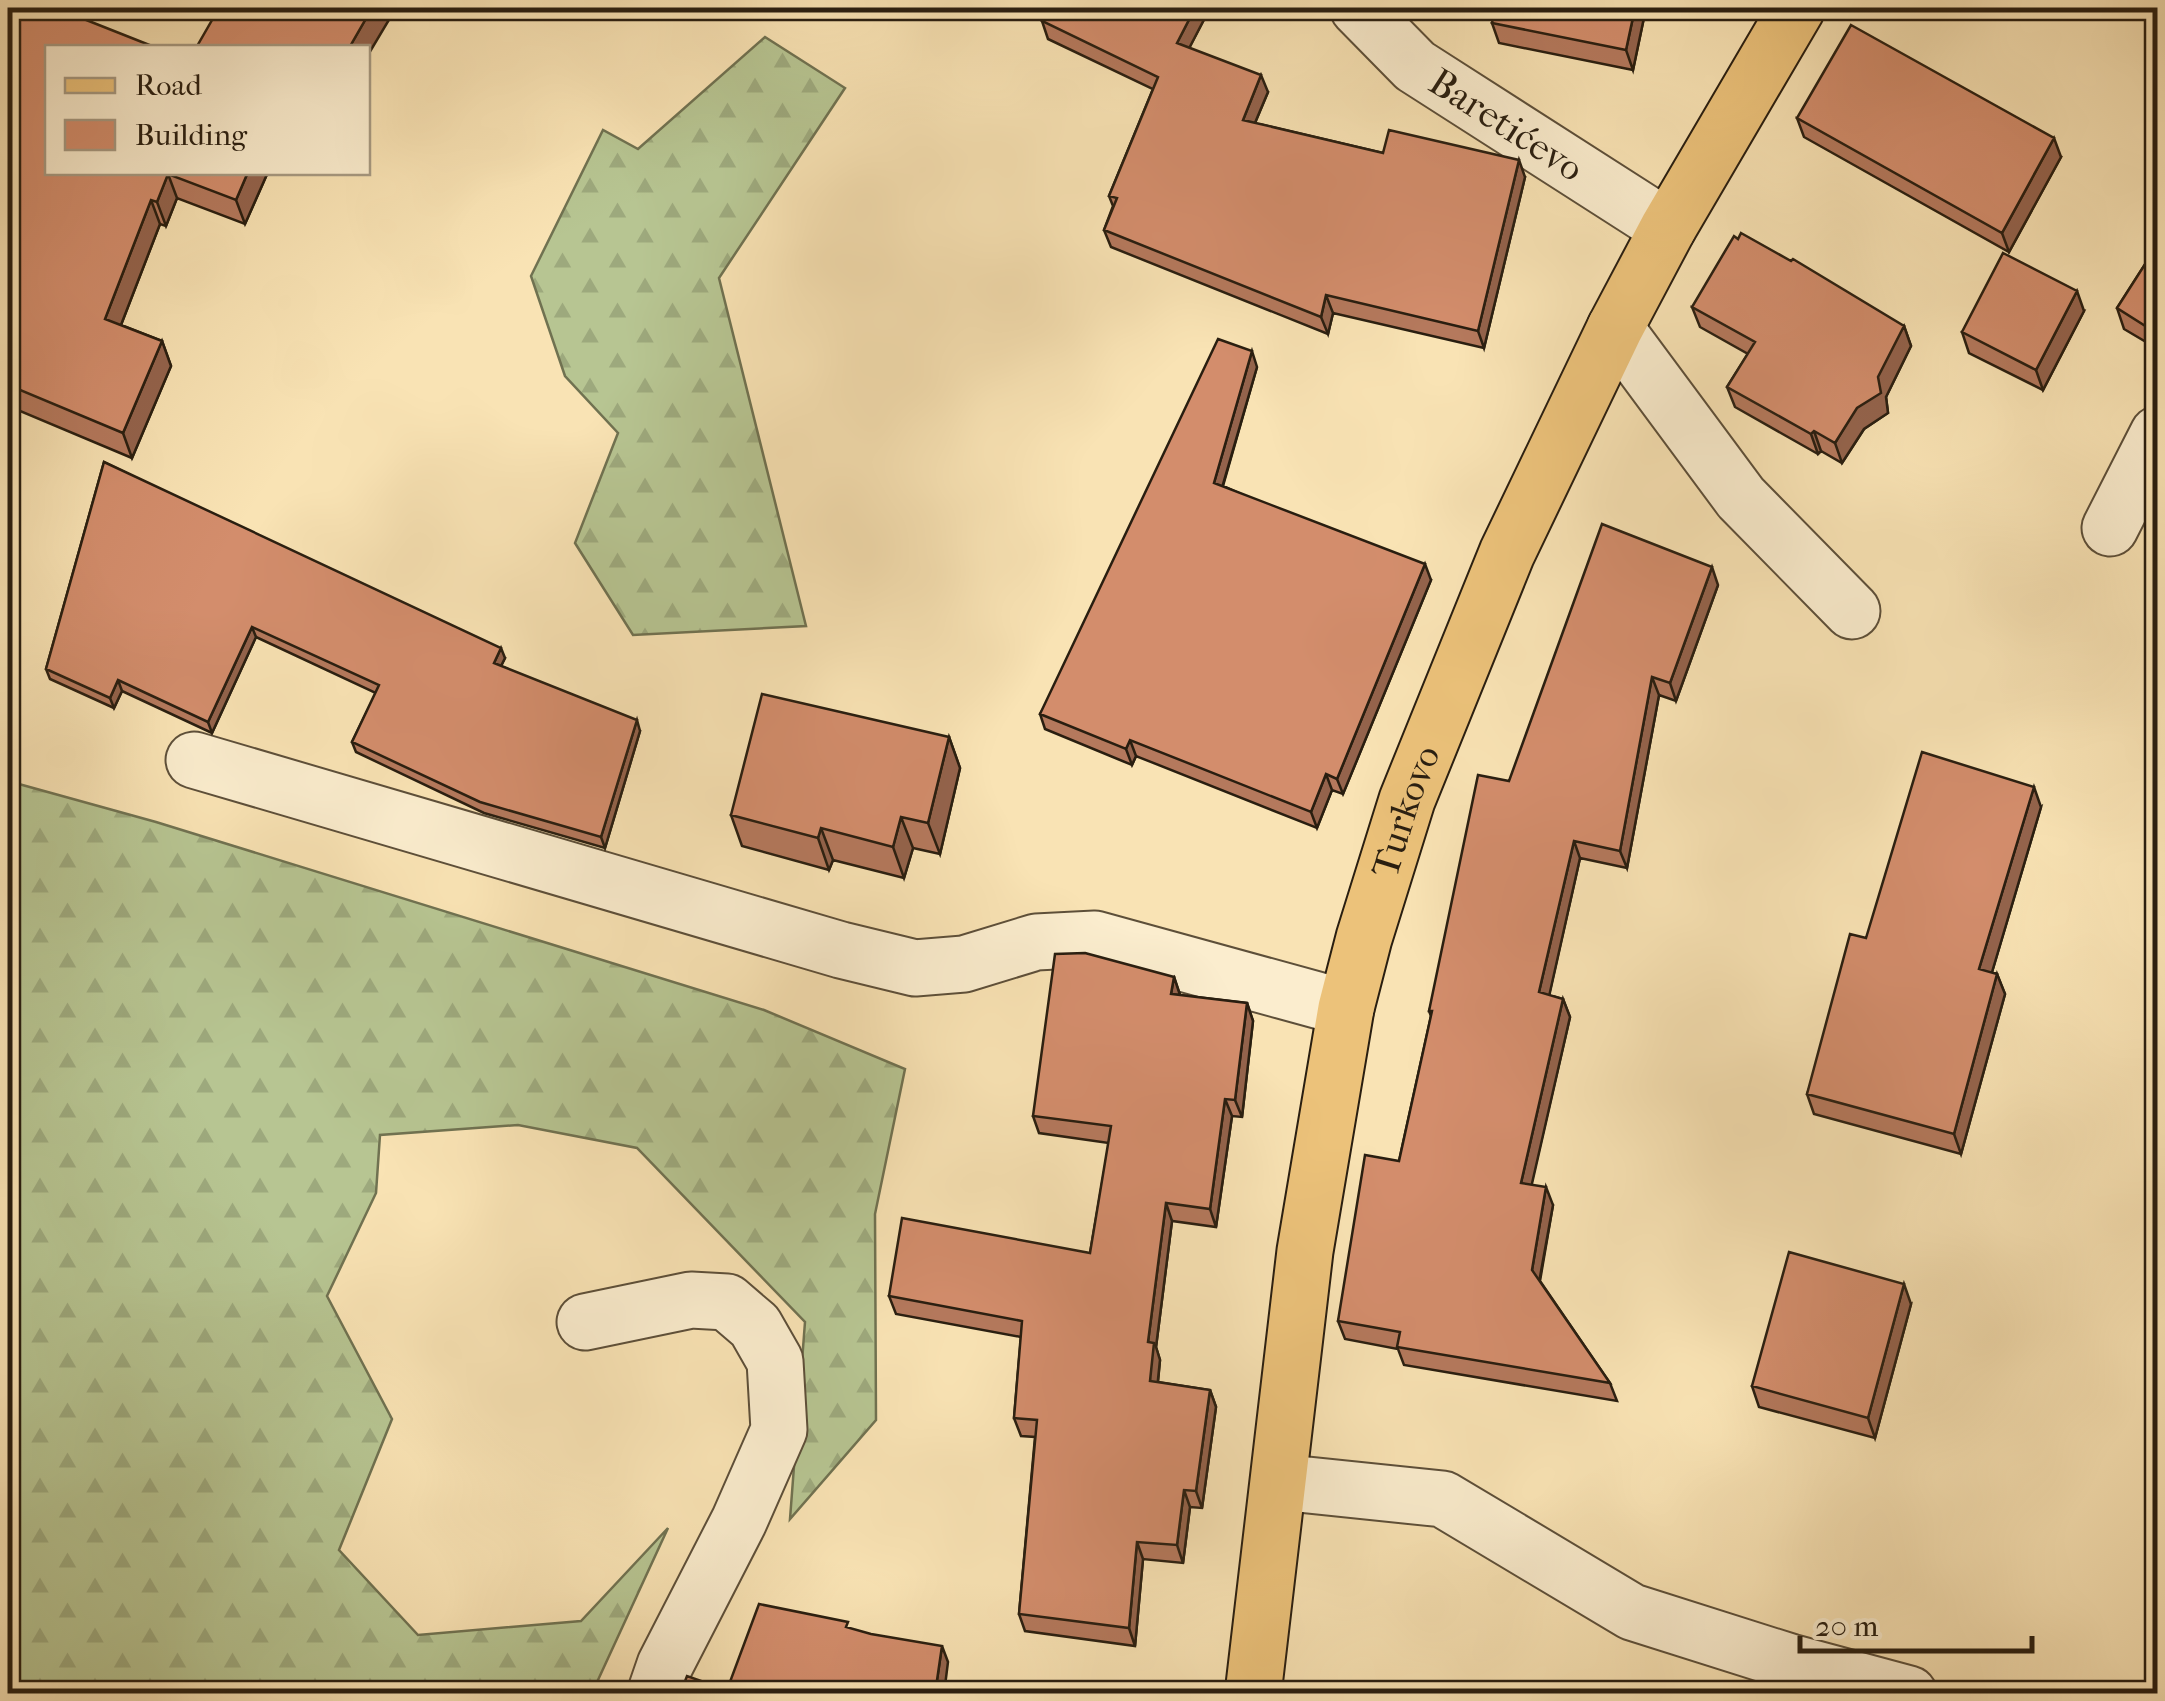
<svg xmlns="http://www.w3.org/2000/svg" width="2165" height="1701" font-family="'IM FELL French Canon',serif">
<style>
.forest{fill:url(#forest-firs);stroke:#707251;stroke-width:2.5}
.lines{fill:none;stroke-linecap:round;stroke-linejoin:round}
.minor-casing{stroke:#5d4f39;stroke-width:59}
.major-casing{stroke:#291e10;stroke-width:59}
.minor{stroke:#fbedce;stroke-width:55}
.major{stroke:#ecc27a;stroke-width:55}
.wall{fill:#b5795d;stroke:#291e10;stroke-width:2.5}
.shaded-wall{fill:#94634c;stroke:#291e10;stroke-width:2.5}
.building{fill:#d38d6c;stroke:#291e10;stroke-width:2.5}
.labels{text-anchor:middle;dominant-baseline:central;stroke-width:8;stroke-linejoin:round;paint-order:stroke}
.street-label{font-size:38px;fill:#291e10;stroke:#fbedce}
</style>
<defs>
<pattern id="forest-firs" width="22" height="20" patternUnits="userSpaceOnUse" patternTransform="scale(2.5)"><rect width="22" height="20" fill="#b7c592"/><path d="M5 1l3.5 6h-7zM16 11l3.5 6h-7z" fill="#9da97d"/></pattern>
</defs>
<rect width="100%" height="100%" fill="#f9e3b4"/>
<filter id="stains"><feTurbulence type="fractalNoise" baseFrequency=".002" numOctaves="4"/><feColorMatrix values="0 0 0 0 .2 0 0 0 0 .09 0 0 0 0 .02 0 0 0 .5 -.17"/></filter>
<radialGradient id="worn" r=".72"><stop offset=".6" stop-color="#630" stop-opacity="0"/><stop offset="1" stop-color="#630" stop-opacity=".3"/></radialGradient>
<path class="forest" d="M 765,37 L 845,88 L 719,278 L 806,626 L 633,635 L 575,543 L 618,433 L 565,376 L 531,276 L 603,130 L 638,149 Z
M 8,781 L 156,822 L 764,1010 L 905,1069 L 875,1214 L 876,1420 L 790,1519 L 805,1322 L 637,1148 L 518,1125 L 380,1135 L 376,1193 L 327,1296 L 392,1419 L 339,1550 L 418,1635 L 581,1621 L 668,1528 L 592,1693 L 8,1693 Z"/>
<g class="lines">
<g class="minor-casing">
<g id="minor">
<path id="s1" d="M 1358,8 L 1415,66 L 1668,228"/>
<path d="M 1615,328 L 1741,498 L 1852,611"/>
<path d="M 2110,528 L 2158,434"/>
<path d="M 194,760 L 841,950 L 915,968 L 964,964 L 1036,942 L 1095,939 L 1346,1008"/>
<path d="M 585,1322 L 691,1300 L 727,1302 L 755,1326 L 775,1361 L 779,1430 L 739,1521 L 665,1665 L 655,1694"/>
<path d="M 1279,1482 L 1443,1499 L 1632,1612 L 1790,1662 L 1909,1694"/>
</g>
</g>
<g class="major-casing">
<g id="major">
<path id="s2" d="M 1253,1694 L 1305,1251 L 1346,1008 L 1364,938 L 1407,800 L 1507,553 L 1615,328 L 1668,228 L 1797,8"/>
</g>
</g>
<use href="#minor" class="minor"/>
<use href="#major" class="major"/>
</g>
<path class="wall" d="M 8,8 L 77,16 L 48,172 L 268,172 L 245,224 L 177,198 L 166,226 L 160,224 L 121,325 L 162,341 L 171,366 L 132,458 L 8,406 Z
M 1049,8 L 1210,8 L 1189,48 L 1268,92 L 1255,123 L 1383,153 L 1525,177 L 1484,348 L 1333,313 L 1328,334 L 1111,247 L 1104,230 L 1113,206 L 1109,196 L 1153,89 L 1048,39 L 1042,21 Z
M 1646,8 L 1633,70 L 1499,43 L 1492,23 Z
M 1797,118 L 2061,157 L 2009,252 L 1804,137 Z
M 2158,244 L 2158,349 L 2124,329 L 2117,308 Z
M 1692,307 L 1904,326 L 1911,346 L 1886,397 L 1888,413 L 1864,429 L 1842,463 L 1821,451 L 1818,454 L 1735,407 L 1727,387 L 1748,354 L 1700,327 Z
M 2084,311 L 2043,390 L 1969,353 L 1962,332 Z
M 1257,367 L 1223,486 L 1431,580 L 1343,794 L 1332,790 L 1317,828 L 1136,756 L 1132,765 L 1045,729 L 1040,714 Z
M 104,462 L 505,658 L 501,666 L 640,731 L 605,848 L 484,813 L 356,752 L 352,742 L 376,693 L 256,637 L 212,733 L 122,691 L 114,708 L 50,679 L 46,669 Z
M 1718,585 L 1676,701 L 1659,695 L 1627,868 L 1580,858 L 1549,995 L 1563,999 L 1570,1017 L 1531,1185 L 1553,1205 L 1540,1281 L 1610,1383 L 1617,1401 L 1404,1365 L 1398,1349 L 1345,1339 L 1338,1321 L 1399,1161 L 1431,1016 L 1429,1011 L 1509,781 Z
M 949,737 L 960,768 L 940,854 L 913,848 L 904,878 L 833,860 L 829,870 L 742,846 L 731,815 Z
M 2041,807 L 1992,972 L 1997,974 L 2005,994 L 1961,1154 L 1814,1114 L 1807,1094 L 1866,938 Z
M 1174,977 L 1180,995 L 1247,1003 L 1253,1021 L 1242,1117 L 1232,1116 L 1216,1227 L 1172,1221 L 1156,1347 L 1160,1360 L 1158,1382 L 1210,1390 L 1216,1407 L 1202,1508 L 1190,1507 L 1183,1563 L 1143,1559 L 1135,1646 L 1025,1631 L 1019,1614 L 1035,1437 L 1021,1436 L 1014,1418 L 1021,1337 L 896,1314 L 889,1296 L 1090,1253 L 1109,1143 L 1039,1133 L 1033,1116 Z
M 1911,1304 L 1875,1438 L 1759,1407 L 1752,1386 Z"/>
<path class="shaded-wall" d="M 62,8 L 80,8 L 70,34 L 61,10 Z
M 372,8 L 396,8 L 368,55 L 368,48 L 349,48 Z
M 1195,8 L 1210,8 L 1183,60 L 1177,43 Z
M 1635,8 L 1646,8 L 1633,70 L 1626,50 Z
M 1261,75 L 1268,92 L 1249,137 L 1243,120 Z
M 2054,138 L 2061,157 L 2009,252 L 2002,233 Z
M 1519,160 L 1525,177 L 1484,348 L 1478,331 Z
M 248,172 L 268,172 L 245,224 L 236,200 Z
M 168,174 L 177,198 L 166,226 L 157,202 Z
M 151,200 L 160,224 L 114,343 L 105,319 Z
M 2077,291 L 2084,311 L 2043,390 L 2036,370 Z
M 1326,295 L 1333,313 L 1328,334 L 1321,317 Z
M 1904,326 L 1911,346 L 1886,397 L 1888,413 L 1864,429 L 1842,463 L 1835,443 Z
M 162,341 L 171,366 L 132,458 L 123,433 Z
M 1252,351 L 1257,367 L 1219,498 L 1214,483 Z
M 1814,431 L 1821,451 L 1818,454 L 1811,434 Z
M 1425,564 L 1431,580 L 1343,794 L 1337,779 Z
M 1712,567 L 1718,585 L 1676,701 L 1670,683 Z
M 252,627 L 256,637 L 212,733 L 208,722 Z
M 501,648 L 505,658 L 497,674 L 494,663 Z
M 1652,677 L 1659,695 L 1627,868 L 1620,851 Z
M 118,680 L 122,691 L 114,708 L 110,698 Z
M 637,720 L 640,731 L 605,848 L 601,837 Z
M 949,737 L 960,768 L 940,854 L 928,823 Z
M 1130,740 L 1136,756 L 1132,765 L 1126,749 Z
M 1326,774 L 1332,790 L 1317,828 L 1311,812 Z
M 2034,787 L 2041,807 L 1987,989 L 1979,969 Z
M 901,817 L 913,848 L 904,878 L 893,847 Z
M 821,828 L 833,860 L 829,870 L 818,838 Z
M 1574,841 L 1580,858 L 1546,1010 L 1539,992 Z
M 1997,974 L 2005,994 L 1961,1154 L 1954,1134 Z
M 1174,977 L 1180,995 L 1171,994 Z
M 1563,999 L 1570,1017 L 1528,1201 L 1521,1183 Z
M 1247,1003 L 1253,1021 L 1242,1117 L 1235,1100 Z
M 1225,1099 L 1232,1116 L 1216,1227 L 1210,1209 Z
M 1546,1187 L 1553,1205 L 1538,1288 L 1532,1270 Z
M 1166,1203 L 1172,1221 L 1156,1347 L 1160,1360 L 1156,1399 L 1150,1381 L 1148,1342 Z
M 1904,1284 L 1911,1304 L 1875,1438 L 1868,1418 Z
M 1210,1390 L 1216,1407 L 1202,1508 L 1196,1491 Z
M 1184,1490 L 1190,1507 L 1183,1563 L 1177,1545 Z
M 1137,1542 L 1143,1559 L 1135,1646 L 1129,1628 Z
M 942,1646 L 948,1662 L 944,1694 L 935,1694 Z"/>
<path class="building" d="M 8,8 L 62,8 L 61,10 L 157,48 L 48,48 L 48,172 L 248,172 L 236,200 L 168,174 L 157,202 L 151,200 L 105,319 L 162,341 L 123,433 L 8,385 Z
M 219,8 L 372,8 L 349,48 L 196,48 Z
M 1049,8 L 1195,8 L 1177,43 L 1261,75 L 1243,120 L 1383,153 L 1389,130 L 1519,160 L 1478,331 L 1326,295 L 1321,317 L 1104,230 L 1117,198 L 1109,196 L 1158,77 L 1042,21 Z
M 1495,8 L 1635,8 L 1626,50 L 1492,23 Z
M 1851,25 L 2054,138 L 2002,233 L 1797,118 Z
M 1741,233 L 1791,261 L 1793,259 L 1904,326 L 1878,377 L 1881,393 L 1857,408 L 1835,443 L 1814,431 L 1811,434 L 1727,387 L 1755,342 L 1692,307 L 1734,236 L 1738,239 Z
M 2158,244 L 2158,334 L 2117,308 Z
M 2003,253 L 2077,291 L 2036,370 L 1962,332 Z
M 1218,339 L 1252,351 L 1214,483 L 1425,564 L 1337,779 L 1326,774 L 1311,812 L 1130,740 L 1126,749 L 1040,714 Z
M 104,462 L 501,648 L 494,663 L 637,720 L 601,837 L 480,802 L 352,742 L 379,685 L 252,627 L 208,722 L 118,680 L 110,698 L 46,669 Z
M 1602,524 L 1712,567 L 1670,683 L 1652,677 L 1620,851 L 1574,841 L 1539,992 L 1563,999 L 1521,1183 L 1546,1187 L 1532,1270 L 1610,1383 L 1397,1347 L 1400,1332 L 1338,1321 L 1365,1155 L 1399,1161 L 1432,1011 L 1429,1011 L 1478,775 L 1509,781 Z
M 762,694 L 949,737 L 928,823 L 901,817 L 893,847 L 821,828 L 818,838 L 731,815 Z
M 1922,752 L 2034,787 L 1979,969 L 1997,974 L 1954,1134 L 1807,1094 L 1850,934 L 1866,938 Z
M 1085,953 L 1174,977 L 1171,994 L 1247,1003 L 1235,1100 L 1225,1099 L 1210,1209 L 1166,1203 L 1148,1342 L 1154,1343 L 1150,1381 L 1210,1390 L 1196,1491 L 1184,1490 L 1177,1545 L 1137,1542 L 1129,1628 L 1019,1614 L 1037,1420 L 1014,1418 L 1022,1321 L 889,1296 L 902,1218 L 1090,1253 L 1111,1126 L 1033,1116 L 1055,954 Z
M 1789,1252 L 1904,1284 L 1868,1418 L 1752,1386 Z
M 759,1604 L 848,1622 L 846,1627 L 871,1634 L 942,1646 L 935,1694 L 680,1694 L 687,1676 L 727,1690 Z"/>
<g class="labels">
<g class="street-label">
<text stroke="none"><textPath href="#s1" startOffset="190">Baretićevo</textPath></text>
<text stroke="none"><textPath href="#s2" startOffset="898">Turkovo</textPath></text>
</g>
</g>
<rect width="2165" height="1701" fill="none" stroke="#f9e3b4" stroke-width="40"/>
<rect x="10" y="10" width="2145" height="1681" fill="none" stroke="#291e10" stroke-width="5"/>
<rect x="20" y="20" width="2125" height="1661" fill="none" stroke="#291e10" stroke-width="2.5"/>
<rect x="45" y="45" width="325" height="130" fill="#fbedce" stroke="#a79a82" stroke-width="2.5"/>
<rect x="65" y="78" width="50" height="15" fill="#ecc27a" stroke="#a79a82" stroke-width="2.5"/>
<text x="135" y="95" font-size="30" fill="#291e10">Road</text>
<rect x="65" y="120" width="50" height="30" fill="#d38d6c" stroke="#a79a82" stroke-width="2.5"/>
<text x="135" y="145" font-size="30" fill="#291e10">Building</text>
<path d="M1800 1636v15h232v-15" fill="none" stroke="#291e10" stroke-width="5"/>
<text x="1815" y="1636" font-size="30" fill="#291e10" stroke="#fbedce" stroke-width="8" paint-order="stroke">20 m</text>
<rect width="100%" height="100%" filter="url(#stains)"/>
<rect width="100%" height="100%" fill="url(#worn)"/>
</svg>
